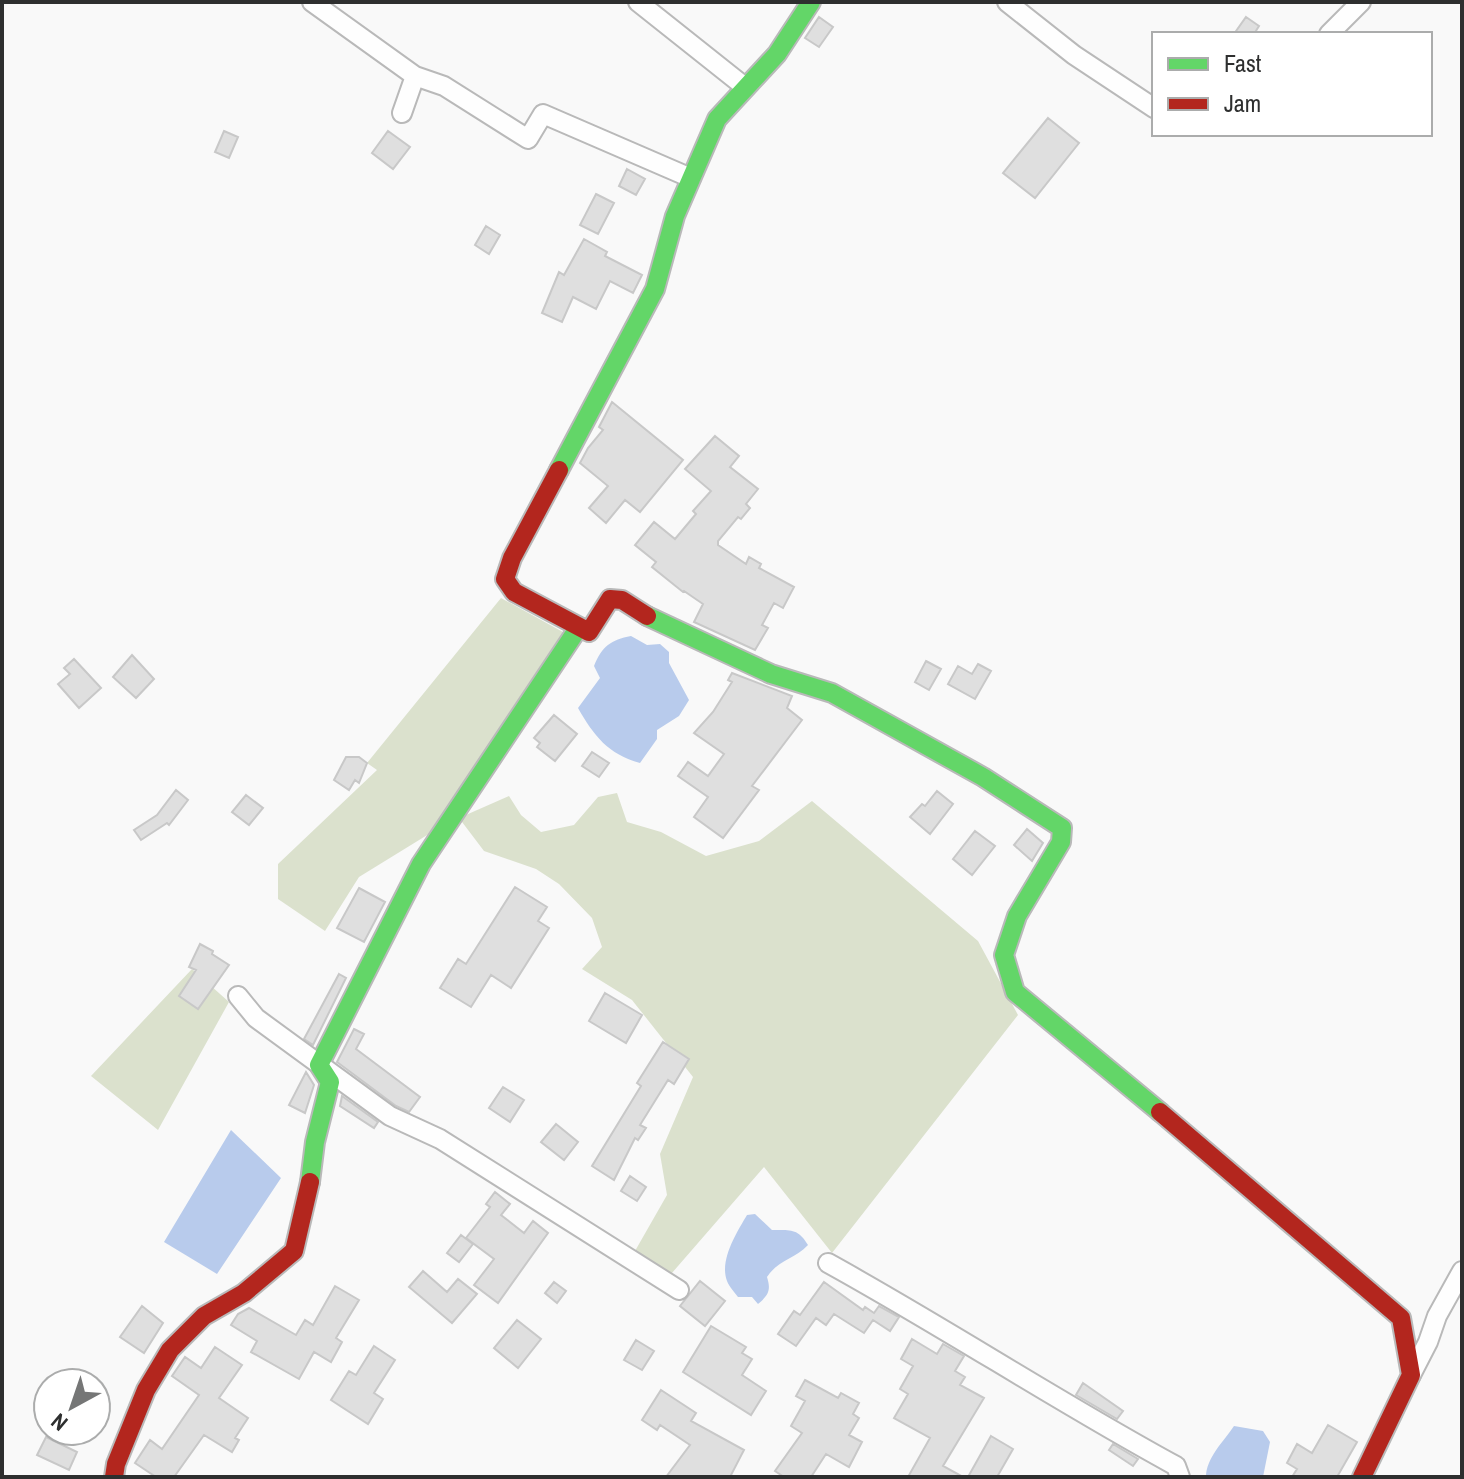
<svg xmlns="http://www.w3.org/2000/svg" width="1464" height="1479" font-family="'Archivo Narrow',sans-serif">
<style>
.green{fill:#dbe1cd}
.water{fill:#b8cbec}
.building{fill:#dfdfdf;stroke:#c8c8c8;stroke-width:2}
.lines{fill:none;stroke-linecap:round;stroke-linejoin:round}
.street-casing{stroke:#b9b9b9;stroke-width:22}
.fast-casing{stroke:#b9b9b9;stroke-width:22}
.jam-casing{stroke:#b9b9b9;stroke-width:22}
.street{stroke:#fefefe;stroke-width:18}
.fast{stroke:#63d668;stroke-width:18}
.jam{stroke:#b3261e;stroke-width:18}
</style>
<rect width="100%" height="100%" fill="#f9f9f9"/>
<path class="green" d="M 501,598 L 572,637 L 450,821 L 359,877 L 325,931 L 278,899 L 278,864 L 377,770 L 367,763 Z
M 617,793 L 627,822 L 661,832 L 706,856 L 759,841 L 812,801 L 978,941 L 1018,1015 L 832,1253 L 764,1167 L 665,1281 L 631,1258 L 667,1195 L 660,1154 L 693,1077 L 632,1000 L 582,969 L 602,947 L 592,918 L 559,884 L 536,869 L 484,851 L 459,818 L 509,796 L 521,815 L 541,832 L 574,825 L 598,797 Z
M 192,969 L 229,1002 L 158,1130 L 91,1076 Z"/>
<path class="water" d="M 631,636 L 647,645 L 660,644 L 669,652 L 669,663 L 689,700 L 679,716 L 657,730 L 657,739 L 640,763 C 608,754 594,736 578,708 L 600,678 L 594,666 C 602,646 611,640 631,636 Z
M 231,1130 L 281,1178 L 217,1274 L 164,1242 Z
M 755,1214 L 772,1230 C 790,1230 798,1228 808,1245 C 795,1259 778,1260 767,1277 C 771,1290 769,1295 758,1304 L 752,1297 L 738,1297 C 734,1292 729,1286 727,1281 C 719,1260 737,1232 747,1215 Z
M 1234,1426 L 1263,1431 L 1270,1442 L 1263,1477 L 1206,1477 C 1206,1458 1224,1441 1234,1426 Z"/>
<path class="building" d="M 819,17 L 833,27 L 819,47 L 805,38 Z
M 1246,17 L 1259,26 L 1254,34 L 1234,34 Z
M 1048,118 L 1079,143 L 1035,198 L 1003,173 Z
M 224,131 L 238,137 L 229,158 L 215,152 Z
M 388,131 L 410,147 L 393,169 L 372,153 Z
M 627,169 L 645,179 L 636,195 L 619,186 Z
M 596,194 L 614,203 L 598,234 L 580,225 Z
M 486,226 L 500,235 L 489,254 L 475,245 Z
M 584,239 L 607,252 L 605,256 L 642,275 L 633,293 L 610,281 L 596,309 L 573,297 L 562,322 L 542,313 L 559,272 L 564,275 Z
M 612,402 L 683,460 L 640,512 L 625,500 L 606,523 L 589,508 L 608,486 L 580,463 L 588,448 L 603,430 L 599,427 Z
M 715,436 L 739,456 L 730,467 L 758,489 L 746,504 L 750,508 L 741,519 L 738,517 L 718,541 L 718,545 L 746,564 L 749,557 L 761,564 L 759,568 L 794,587 L 783,608 L 774,603 L 762,625 L 768,628 L 755,650 L 694,622 L 703,604 L 684,591 L 683,592 L 652,567 L 656,562 L 635,545 L 654,522 L 675,539 L 696,514 L 693,511 L 711,491 L 685,469 Z
M 132,655 L 154,679 L 136,698 L 113,677 Z
M 74,659 L 101,688 L 79,708 L 58,684 L 70,674 L 64,668 Z
M 926,661 L 941,669 L 929,690 L 915,682 Z
M 978,664 L 991,671 L 975,699 L 948,684 L 958,666 L 972,674 Z
M 732,673 L 792,696 L 787,708 L 802,720 L 752,786 L 759,790 L 723,838 L 694,817 L 708,797 L 678,776 L 688,762 L 708,776 L 724,754 L 694,733 L 713,712 L 732,682 L 728,680 Z
M 554,715 L 577,734 L 555,761 L 537,747 L 540,743 L 534,738 Z
M 592,752 L 609,763 L 599,777 L 582,766 Z
M 346,757 L 359,757 L 367,763 L 359,783 L 355,780 L 349,790 L 334,780 Z
M 176,790 L 188,800 L 169,825 L 167,823 L 141,840 L 134,830 L 157,815 Z
M 937,791 L 953,804 L 930,834 L 910,817 L 922,804 L 925,806 Z
M 246,795 L 263,808 L 249,825 L 232,812 Z
M 1027,829 L 1043,843 L 1032,861 L 1014,845 Z
M 975,831 L 995,846 L 972,875 L 953,859 Z
M 515,887 L 547,907 L 538,921 L 549,928 L 511,988 L 491,975 L 471,1007 L 440,988 L 458,959 L 466,964 Z
M 359,888 L 385,902 L 364,942 L 337,928 Z
M 200,944 L 213,951 L 212,954 L 229,965 L 198,1009 L 179,996 L 196,970 L 189,967 Z
M 339,974 L 346,978 L 313,1045 L 304,1039 Z
M 605,993 L 642,1015 L 626,1043 L 589,1021 Z
M 354,1029 L 364,1034 L 356,1049 L 420,1097 L 409,1112 L 396,1106 L 337,1062 Z
M 663,1042 L 689,1059 L 674,1084 L 668,1080 L 640,1125 L 646,1128 L 638,1140 L 635,1138 L 614,1180 L 592,1166 L 641,1086 L 637,1083 Z
M 306,1072 L 314,1085 L 305,1113 L 289,1105 Z
M 503,1087 L 524,1100 L 510,1122 L 489,1108 Z
M 342,1096 L 378,1122 L 374,1128 L 340,1106 Z
M 556,1124 L 578,1142 L 564,1160 L 541,1142 Z
M 630,1176 L 646,1187 L 637,1201 L 621,1191 Z
M 495,1192 L 510,1204 L 501,1215 L 524,1233 L 533,1221 L 548,1233 L 498,1303 L 474,1285 L 494,1259 L 466,1238 L 490,1207 L 486,1204 Z
M 461,1235 L 473,1244 L 459,1262 L 447,1253 Z
M 423,1271 L 447,1292 L 458,1279 L 477,1294 L 452,1323 L 409,1287 Z
M 700,1281 L 725,1301 L 705,1326 L 680,1306 Z
M 554,1282 L 566,1291 L 557,1303 L 545,1293 Z
M 824,1282 L 863,1310 L 865,1307 L 874,1313 L 879,1306 L 899,1317 L 890,1331 L 873,1320 L 864,1333 L 834,1314 L 826,1325 L 816,1318 L 796,1346 L 778,1334 L 794,1311 L 800,1315 Z
M 335,1286 L 359,1300 L 336,1338 L 342,1342 L 331,1362 L 314,1352 L 299,1379 L 251,1352 L 257,1341 L 231,1325 L 238,1314 L 249,1308 L 296,1335 L 305,1320 L 313,1325 Z
M 142,1306 L 163,1323 L 144,1353 L 120,1337 Z
M 517,1320 L 541,1339 L 518,1368 L 494,1348 Z
M 711,1326 L 746,1347 L 742,1353 L 752,1359 L 742,1375 L 766,1391 L 751,1415 L 683,1372 Z
M 912,1339 L 937,1354 L 943,1344 L 964,1356 L 955,1371 L 965,1377 L 960,1385 L 984,1398 L 943,1466 L 963,1477 L 908,1477 L 930,1438 L 894,1418 L 908,1394 L 900,1389 L 913,1366 L 901,1359 Z
M 636,1340 L 654,1351 L 642,1370 L 624,1360 Z
M 374,1346 L 395,1360 L 374,1393 L 383,1399 L 368,1424 L 331,1400 L 349,1371 L 356,1375 Z
M 215,1347 L 242,1365 L 219,1398 L 248,1418 L 235,1438 L 239,1440 L 232,1452 L 204,1435 L 174,1477 L 156,1477 L 135,1463 L 150,1440 L 162,1449 L 199,1395 L 172,1376 L 185,1357 L 201,1368 Z
M 805,1380 L 838,1398 L 841,1393 L 859,1403 L 853,1414 L 859,1418 L 849,1435 L 862,1442 L 849,1467 L 826,1454 L 811,1477 L 784,1477 L 775,1471 L 802,1433 L 791,1426 L 805,1401 L 796,1396 Z
M 1083,1383 L 1123,1411 L 1117,1419 L 1076,1395 Z
M 661,1390 L 696,1413 L 691,1421 L 744,1450 L 730,1477 L 666,1477 L 690,1445 L 660,1425 L 657,1430 L 642,1420 Z
M 1328,1425 L 1357,1442 L 1337,1477 L 1292,1477 L 1297,1469 L 1287,1463 L 1297,1444 L 1312,1453 Z
M 991,1436 L 1013,1449 L 997,1477 L 968,1477 Z
M 46,1437 L 77,1452 L 69,1470 L 37,1455 Z
M 1113,1444 L 1138,1459 L 1133,1466 L 1109,1450 Z"/>
<g class="lines">
<g class="street-casing">
<path id="street" d="M 312,2 L 415,76 L 402,113
M 638,2 L 745,87
M 1007,2 L 1074,55 L 1154,108
M 1329,34 L 1361,2
M 415,76 L 444,86 L 528,139 L 543,114 L 691,178
M 238,996 L 256,1018 L 390,1116 L 440,1139 L 679,1290
M 828,1263 C 946,1328 1058,1402 1176,1466 L 1180,1477
M 1411,1375 L 1428,1342 L 1437,1316 L 1462,1271"/>
</g>
<g class="fast-casing">
<path id="fast" d="M 559,470 L 655,289 L 675,216 L 717,119 L 777,54 L 811,2
M 647,616 L 771,674 L 832,693 L 983,777 L 1062,828 L 1061,842 L 1017,916 L 1004,955 L 1015,992 L 1160,1112
M 310,1182 L 315,1142 L 330,1082 L 319,1065 L 421,864 L 579,627"/>
</g>
<g class="jam-casing">
<path id="jam" d="M 559,470 L 512,558 L 505,579 L 514,592 L 589,632 L 610,599 L 622,600 L 647,616
M 1160,1112 L 1401,1318 L 1411,1375 L 1362,1477
M 114,1477 L 116,1464 L 146,1390 L 170,1350 L 204,1316 L 244,1293 L 294,1251 L 310,1182"/>
</g>
<use href="#street" class="street"/>
<use href="#fast" class="fast"/>
<use href="#jam" class="jam"/>
</g>
<rect width="1464" height="1479" fill="none" stroke="#2e2f2f" stroke-width="8"/>
<rect x="1152" y="32" width="280" height="104" fill="#ffffff" stroke="#abacac" stroke-width="2"/>
<rect x="1168" y="58" width="40" height="12" fill="#63d668" stroke="#abacac" stroke-width="2"/>
<text x="1224" y="72" font-size="24" fill="#2e2f2f">Fast</text>
<rect x="1168" y="98" width="40" height="12" fill="#b3261e" stroke="#abacac" stroke-width="2"/>
<text x="1224" y="112" font-size="24" fill="#2e2f2f">Jam</text>
<g transform="translate(72 1407) rotate(220)"><circle r="38" fill="#ffffff" stroke="#abacac" stroke-width="2"/>
<path d="M0-6L14 30L0 20L-14 30Z" fill="#757676"/>
<text y="-12" font-size="22" font-weight="bold" text-anchor="middle" fill="#2e2f2f">N</text>
</g>
</svg>
